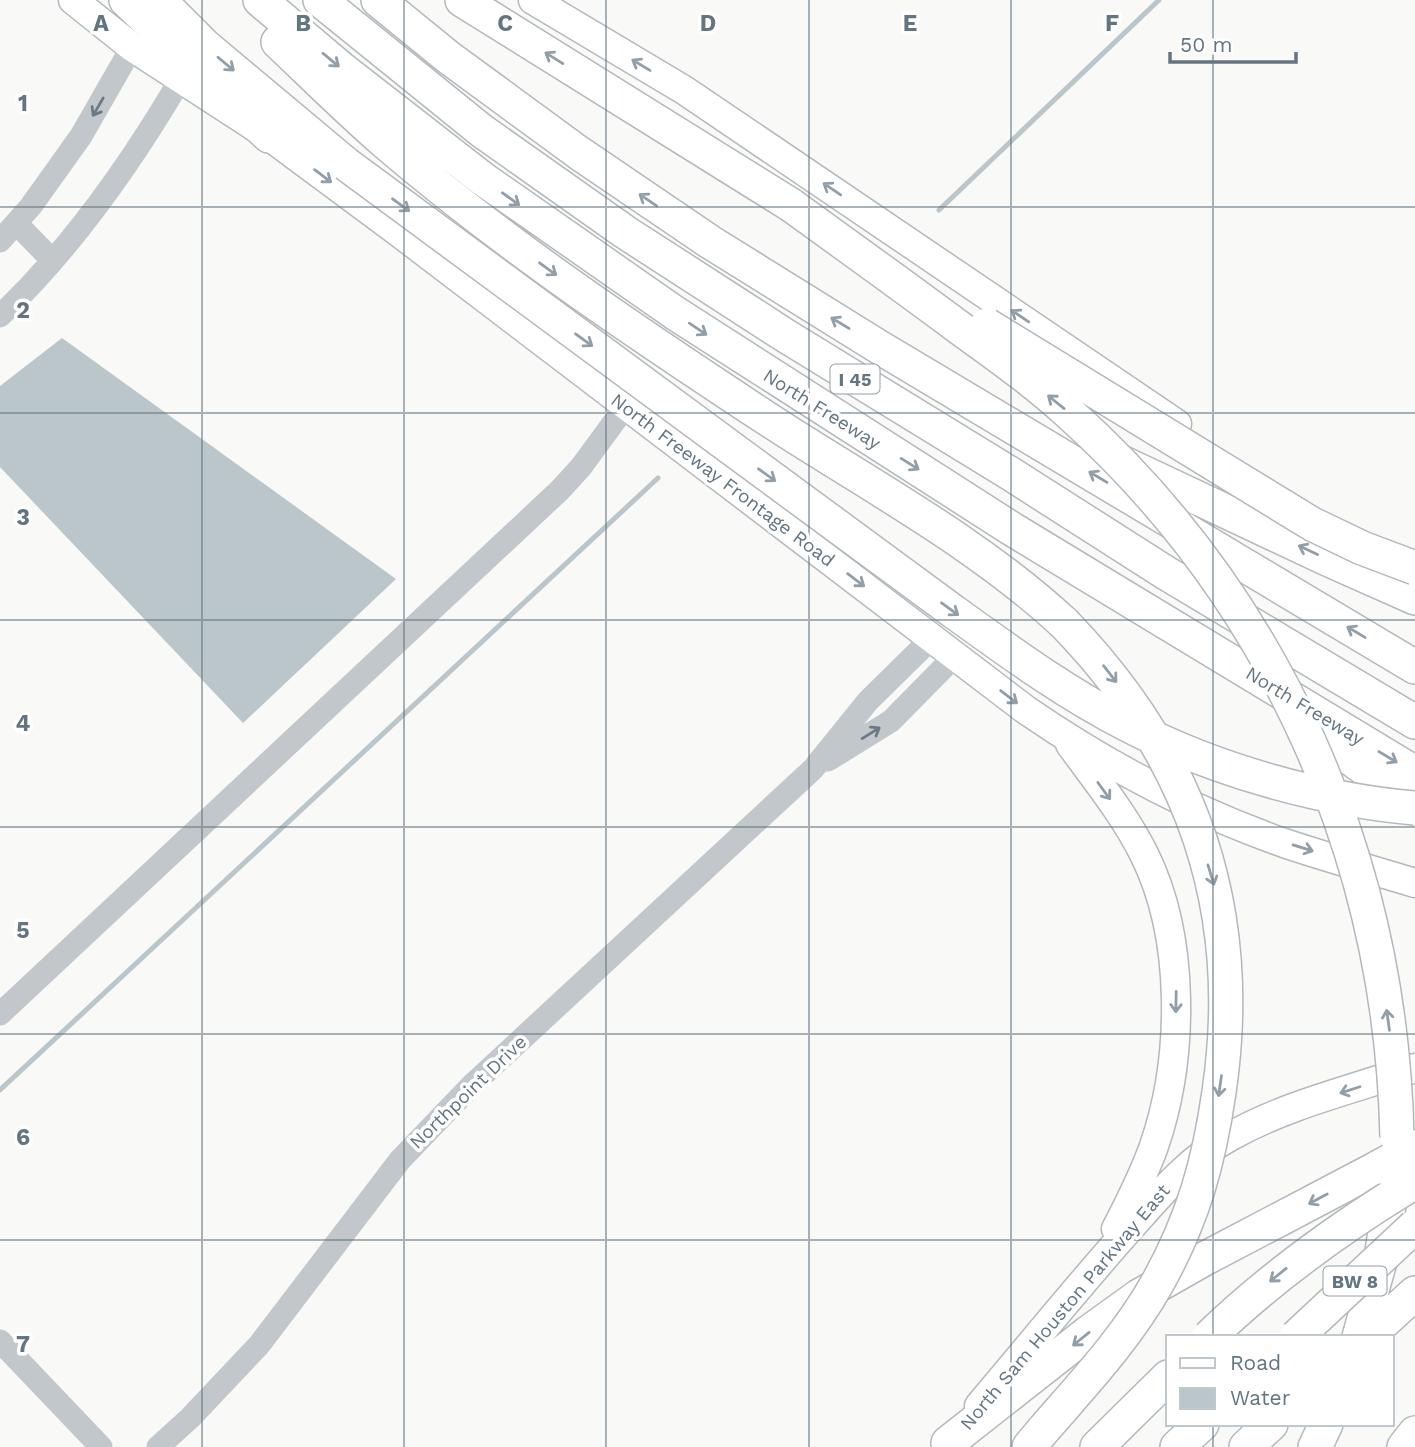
<svg xmlns="http://www.w3.org/2000/svg" width="1415" height="1447" font-family="'Work Sans',sans-serif">
<style>
.water{fill:#bbc6cb}
.lines{fill:none;stroke-linecap:round;stroke-linejoin:round}
.stream{stroke:#bbc6cb;stroke-width:5}
.major-casing{stroke:#b4b9bd;stroke-width:31}
.highway-casing{stroke:#b3b8bc;stroke-width:36}
.minor{stroke:#c2c7cb;stroke-width:23}
.major{stroke:#fff;stroke-width:28}
.highway{stroke:#fff;stroke-width:33}
.highway-bridge-casing{stroke:#b3b8bc;stroke-width:36;stroke-linecap:butt}
.highway-bridge{stroke:#fff;stroke-width:33}
.oneway{stroke:#929ea8}
.oneway2{stroke:#697986}
.grid{fill:none;stroke:#647582;stroke-width:2;stroke-opacity:0.55}
.labels{text-anchor:middle;dominant-baseline:central;stroke-width:7;stroke-linejoin:round;paint-order:stroke}
.shield{fill:#fff;stroke:#929ea8;stroke-width:2}
.shield-label{font-size:18px;font-weight:bold;fill:#647582}
.street-label{font-size:19px;fill:#647582;stroke:#fff}
.grid-label{font-size:23px;text-anchor:middle;font-weight:bold;fill:#647582;stroke:#fff;stroke-width:7;stroke-linejoin:round;paint-order:stroke}
</style>
<rect width="100%" height="100%" fill="#f9f9f7"/>
<path class="water" d="M 62,338 L 396,579 L 243,723 L 0,467 L 0,386 Z"/>
<g class="lines">
<path class="stream" d="M 939,210 L 1159,0
M 0,1090 L 658,478"/>
<g class="major-casing">
<path id="major" d="M 73,0 L 132,47 L 269,136 L 397,231 L 1026,710 C 1106,765 1195,812 1287,844 C 1329,858 1372,870 1415,883
M 533,0 L 684,90 L 1177,424
M 1070,744 C 1096,780 1124,814 1144,854 C 1186,938 1184,1059 1154,1146 C 1144,1174 1130,1202 1116,1229
M 979,1406 C 1029,1347 1078,1286 1130,1228 C 1160,1194 1190,1158 1231,1136 C 1288,1104 1354,1089 1415,1068"/>
</g>
<g class="highway-casing">
<path id="highway" d="M 126,0 L 269,136
M 159,0 L 205,46 L 346,164
M 260,0 L 343,70 L 483,179 L 675,313 L 1012,529 L 1415,773
M 320,0 L 482,131 L 625,232 L 786,336 L 1011,474 L 1166,573 L 1415,722
M 378,0 L 448,57 L 579,153 L 710,242 L 879,347 L 1415,667
M 462,0 L 791,205
M 278,42 C 314,76 349,111 386,143 C 504,244 634,331 763,416 C 865,483 974,540 1064,623
M 1119,461 L 1325,558 L 1415,598
M 1336,748 L 1415,805
M 1359,1337 L 1381,1258 L 1394,1172
M 1367,1337 L 1415,1293
M 948,1443 L 1089,1332 L 1139,1296 L 1204,1259 L 1379,1167
M 1029,1447 L 1045,1428
M 1097,1447 L 1168,1377
M 1177,1447 L 1202,1424
M 1246,1447 L 1271,1424
M 1315,1447 L 1326,1424
M 1404,1447 L 1415,1433"/>
</g>
<path class="minor" d="M 16,223 L 52,260
M 0,241 L 31,206 L 81,136 L 132,47
M 0,316 C 72,248 130,165 180,80
M 828,760 L 891,721 L 956,655
M 0,1014 L 560,490 L 581,467 L 625,407
M 0,1341 L 101,1447
M 158,1447 L 190,1418 L 259,1345 L 400,1160 L 471,1086 L 813,769 L 868,701 L 933,637"/>
<use href="#major" class="major"/>
<use href="#highway" class="highway"/>
<g class="highway-bridge-casing">
<path id="highway-bridge" d="M 346,164 C 485,267 625,370 765,473 C 828,520 891,566 954,612 C 1011,653 1067,694 1130,726 C 1214,770 1321,800 1415,808
M 791,205 C 846,245 902,285 957,326 C 994,353 1033,380 1068,412 C 1276,598 1391,858 1397,1137
M 987,325 L 1312,524 L 1362,548 L 1415,568
M 1379,1167 L 1415,1147
M 1209,1337 C 1272,1276 1341,1227 1415,1182
M 1296,1337 L 1415,1226
M 1045,1428 C 1085,1382 1128,1336 1158,1282 C 1193,1219 1209,1162 1219,1092 C 1246,908 1192,755 1064,623"/>
</g>
<use href="#highway-bridge" class="highway-bridge"/>
</g>
<defs><path id="oneway-shaft" d="M-6 0H5M1.5-3L5.5 0L1.5 3" fill="none" stroke-width="1.6" stroke-linecap="round" stroke-linejoin="round" transform="scale(1.75)"/></defs>
<g class="oneway">
<use href="#oneway-shaft" transform="translate(554 58) rotate(-148)"/>
<use href="#oneway-shaft" transform="translate(331 60) rotate(40)"/>
<use href="#oneway-shaft" transform="translate(226 64) rotate(40)"/>
<use href="#oneway-shaft" transform="translate(641 65) rotate(-149)"/>
<use href="#oneway-shaft" transform="translate(323 176) rotate(37)"/>
<use href="#oneway-shaft" transform="translate(832 189) rotate(-146)"/>
<use href="#oneway-shaft" transform="translate(511 199) rotate(36)"/>
<use href="#oneway-shaft" transform="translate(648 200) rotate(-146)"/>
<use href="#oneway-shaft" transform="translate(401 205) rotate(36)"/>
<use href="#oneway-shaft" transform="translate(548 269) rotate(36)"/>
<use href="#oneway-shaft" transform="translate(1020 316) rotate(-146)"/>
<use href="#oneway-shaft" transform="translate(840 323) rotate(-149)"/>
<use href="#oneway-shaft" transform="translate(698 329) rotate(34)"/>
<use href="#oneway-shaft" transform="translate(584 340) rotate(36)"/>
<use href="#oneway-shaft" transform="translate(1056 402) rotate(-141)"/>
<use href="#oneway-shaft" transform="translate(910 464) rotate(32)"/>
<use href="#oneway-shaft" transform="translate(767 475) rotate(36)"/>
<use href="#oneway-shaft" transform="translate(1098 477) rotate(-149)"/>
<use href="#oneway-shaft" transform="translate(1308 550) rotate(-155)"/>
<use href="#oneway-shaft" transform="translate(856 580) rotate(37)"/>
<use href="#oneway-shaft" transform="translate(950 609) rotate(36)"/>
<use href="#oneway-shaft" transform="translate(1356 632) rotate(-149)"/>
<use href="#oneway-shaft" transform="translate(1110 674) rotate(52)"/>
<use href="#oneway-shaft" transform="translate(1009 697) rotate(38)"/>
<use href="#oneway-shaft" transform="translate(1388 757) rotate(31)"/>
<use href="#oneway-shaft" transform="translate(1104 791) rotate(54)"/>
<use href="#oneway-shaft" transform="translate(1303 848) rotate(17)"/>
<use href="#oneway-shaft" transform="translate(1211 875) rotate(73)"/>
<use href="#oneway-shaft" transform="translate(1176 1002) rotate(91)"/>
<use href="#oneway-shaft" transform="translate(1388 1020) rotate(-98)"/>
<use href="#oneway-shaft" transform="translate(1220 1086) rotate(98)"/>
<use href="#oneway-shaft" transform="translate(1350 1090) rotate(162)"/>
<use href="#oneway-shaft" transform="translate(1318 1199) rotate(152)"/>
<use href="#oneway-shaft" transform="translate(1278 1275) rotate(141)"/>
<use href="#oneway-shaft" transform="translate(1081 1339) rotate(141)"/>
</g>
<g class="oneway2">
<use href="#oneway-shaft" transform="translate(98 107) rotate(120)"/>
<use href="#oneway-shaft" transform="translate(871 733) rotate(-32)"/>
</g>
<path class="grid" d="M 202,0 L 202,1447M 404,0 L 404,1447M 606,0 L 606,1447M 809,0 L 809,1447M 1011,0 L 1011,1447M 1213,0 L 1213,1337M 0,207 L 1415,207M 0,413 L 1415,413M 0,620 L 1415,620M 0,827 L 1415,827M 0,1034 L 1415,1034M 0,1240 L 1415,1240M 1213,1424 L 1213,1447"/>
<g class="labels">
<g class="shield">
<rect x="830.5" y="364.5" width="49" height="29" rx="5"/>
<rect x="1323.5" y="1266.5" width="63" height="29" rx="5"/>
</g>
<g class="shield-label">
<text x="855" y="379">I 45</text>
<text x="1355" y="1281">BW 8</text>
</g>
<g class="street-label">
<text transform="translate(822 409) rotate(32)">North Freeway</text>
<text transform="translate(723 480) rotate(37)">North Freeway Frontage Road</text>
<text transform="translate(1305 706) rotate(31)">North Freeway</text>
<text transform="translate(468 1092) rotate(-44)">Northpoint Drive</text>
<text transform="translate(1065 1307) rotate(-50)">North Sam Houston Parkway East</text>
</g>
</g>
<g class="grid-label">
<text x="101" y="31">A</text>
<text x="303" y="31">B</text>
<text x="505" y="31">C</text>
<text x="708" y="31">D</text>
<text x="910" y="31">E</text>
<text x="1112" y="31">F</text>
<text x="23" y="111">1</text>
<text x="23" y="318">2</text>
<text x="23" y="525">3</text>
<text x="23" y="731">4</text>
<text x="23" y="938">5</text>
<text x="23" y="1145">6</text>
<text x="23" y="1352">7</text>
</g>
<rect x="1166" y="1335" width="228" height="91" fill="#ffffff" stroke="#c1c8cd" stroke-width="2"/>
<rect x="1180" y="1358" width="35" height="10" fill="#ffffff" stroke="#c1c8cd" stroke-width="2"/>
<text x="1230" y="1370" font-size="21" fill="#647582">Road</text>
<rect x="1180" y="1388" width="35" height="21" fill="#bbc6cb" stroke="#c1c8cd" stroke-width="2"/>
<text x="1230" y="1405" font-size="21" fill="#647582">Water</text>
<path d="M1170 52v10h126v-10" fill="none" stroke="#647582" stroke-width="3.5"/>
<text x="1180" y="52" font-size="21" fill="#647582" stroke="#ffffff" stroke-width="5" paint-order="stroke">50 m</text>
</svg>
